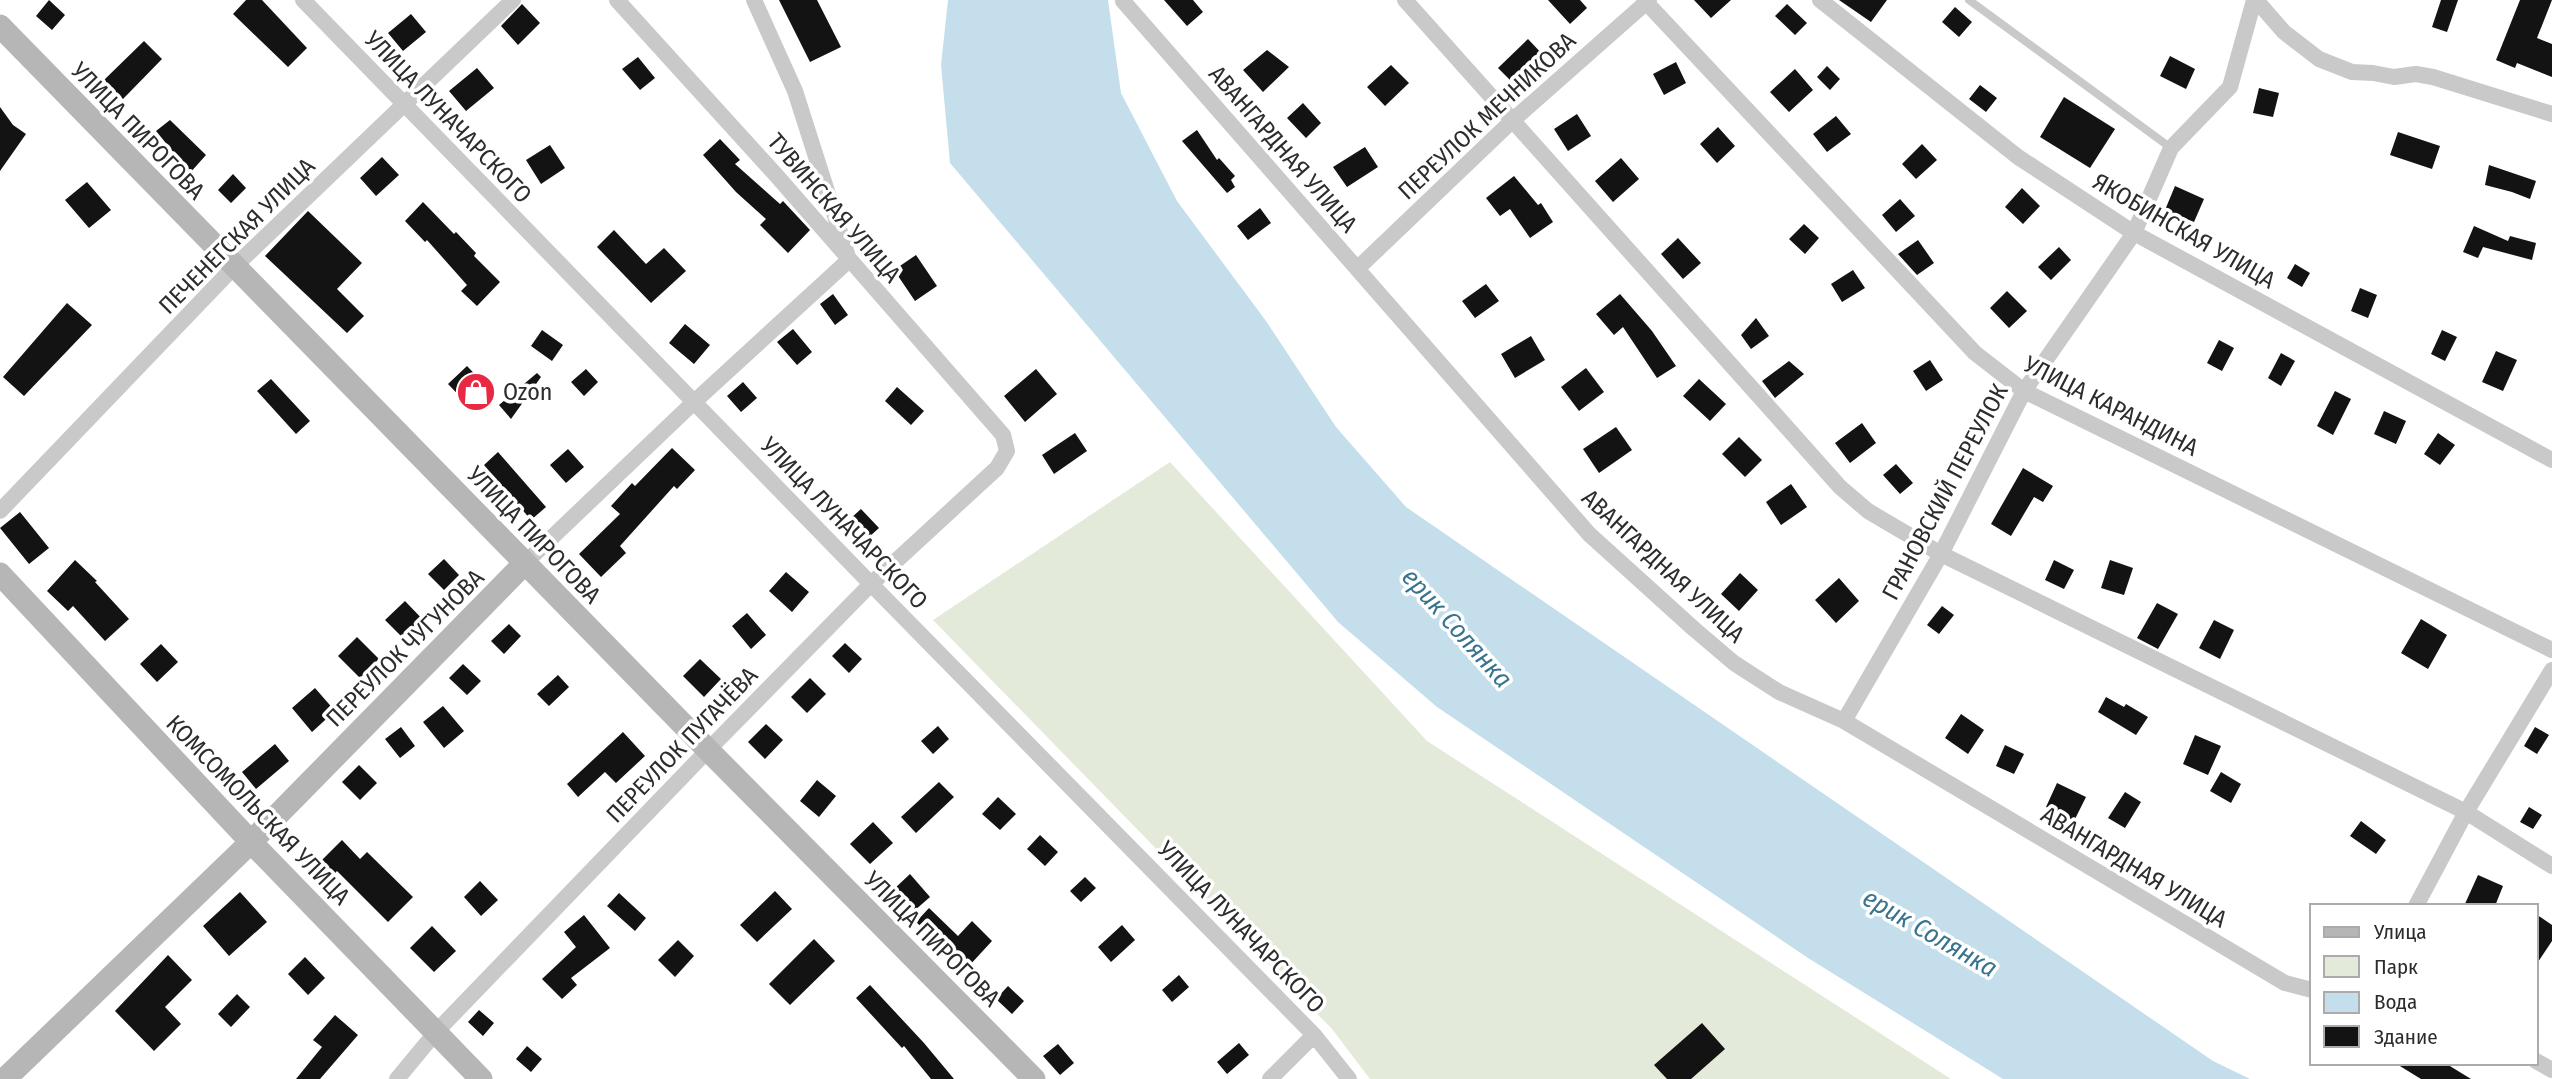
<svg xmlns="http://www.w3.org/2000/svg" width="2552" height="1079" font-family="'Fira Sans Condensed',sans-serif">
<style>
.green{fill:#e3ead9}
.water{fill:#c4dfeb}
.building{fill:#131313}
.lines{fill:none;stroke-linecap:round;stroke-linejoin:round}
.lane{stroke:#c9c9c9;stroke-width:8}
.street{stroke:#c9c9c9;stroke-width:16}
.secondary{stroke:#b6b6b6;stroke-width:23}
.labels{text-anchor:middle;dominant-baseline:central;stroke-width:7;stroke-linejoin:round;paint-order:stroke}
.street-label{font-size:24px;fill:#2c2c2c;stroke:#fff}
.poi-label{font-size:24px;fill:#2c2c2c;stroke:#fff;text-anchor:start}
.water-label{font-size:26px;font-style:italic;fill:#39748f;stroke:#fff}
</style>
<rect width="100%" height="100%" fill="#fff"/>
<path class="green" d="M 1170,462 L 1427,741 L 1951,1079 L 1370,1079 L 1332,1029 L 933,620 Z"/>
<path class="water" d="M 948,0 L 1108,0 L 1121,93 L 1177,201 L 1266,321 L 1336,427 L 1406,507 L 2213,1061 L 2250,1079 L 2003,1079 L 1808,958 L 1437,707 L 1338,622 L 950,163 L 941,65 Z"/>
<path class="building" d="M 49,0 L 65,15 L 52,30 L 36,16 Z
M 246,0 L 262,0 L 307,48 L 288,67 L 233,14 Z
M 779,0 L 817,0 L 841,47 L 810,62 Z
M 1164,0 L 1193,0 L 1203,12 L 1187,26 Z
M 1548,0 L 1580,0 L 1587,8 L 1570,24 Z
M 1694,0 L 1731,0 L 1711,18 Z
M 1839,0 L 1887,0 L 1871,22 Z
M 2441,0 L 2458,0 L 2447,32 L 2432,27 Z
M 2520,0 L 2552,0 L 2537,38 L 2552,44 L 2552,77 L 2517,63 L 2515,68 L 2496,60 Z
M 522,4 L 540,23 L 518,45 L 501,26 Z
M 1787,4 L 1807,23 L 1795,35 L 1775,16 Z
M 1955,7 L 1972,22 L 1959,37 L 1942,22 Z
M 411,14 L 426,32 L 403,51 L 388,33 Z
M 1528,39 L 1545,57 L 1516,86 L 1498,68 Z
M 144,41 L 162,59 L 123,99 L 104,80 Z
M 1267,50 L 1289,67 L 1263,92 L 1243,70 Z
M 2170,56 L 2195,69 L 2186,89 L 2160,76 Z
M 638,57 L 655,78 L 640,90 L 622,69 Z
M 1676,62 L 1686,83 L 1664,95 L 1653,74 Z
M 1391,65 L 1409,83 L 1385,106 L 1367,87 Z
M 1827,66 L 1840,79 L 1830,90 L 1817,77 Z
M 477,68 L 494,88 L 466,111 L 449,91 Z
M 1795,69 L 1813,90 L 1789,112 L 1770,92 Z
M 1980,85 L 1997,98 L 1986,112 L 1969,99 Z
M 2259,88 L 2279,93 L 2273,117 L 2253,113 Z
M 2064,97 L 2115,129 L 2090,168 L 2040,137 Z
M 1303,103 L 1321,123 L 1306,138 L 1287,118 Z
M 0,107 L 13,125 L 26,134 L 0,171 Z
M 1577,114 L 1591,136 L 1568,151 L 1554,129 Z
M 1836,116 L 1851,134 L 1827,152 L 1813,134 Z
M 170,120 L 206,155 L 189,174 L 170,157 L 174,153 L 156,131 Z
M 1718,127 L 1735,146 L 1717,163 L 1700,144 Z
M 1197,130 L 1217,160 L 1219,158 L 1235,176 L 1231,180 L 1235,187 L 1227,193 L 1182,141 Z
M 2398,132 L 2440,146 L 2432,169 L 2390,155 Z
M 720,139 L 740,160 L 735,164 L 780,204 L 783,201 L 810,230 L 788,253 L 760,225 L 766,219 L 736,192 L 703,155 Z
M 1922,144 L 1937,160 L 1916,179 L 1902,164 Z
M 550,145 L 565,168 L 541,184 L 526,160 Z
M 1365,147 L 1378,167 L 1347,187 L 1333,167 Z
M 382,157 L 399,175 L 376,196 L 360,178 Z
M 1621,158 L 1639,179 L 1613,202 L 1595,181 Z
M 2489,165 L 2536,181 L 2530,199 L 2512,192 L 2485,185 Z
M 233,174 L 246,188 L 231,203 L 218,190 Z
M 1514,176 L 1538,205 L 1541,203 L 1553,222 L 1530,238 L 1510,209 L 1500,216 L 1486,198 Z
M 87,182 L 111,210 L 89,228 L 65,200 Z
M 2175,186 L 2204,199 L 2194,222 L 2165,210 Z
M 2022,188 L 2040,206 L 2023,224 L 2005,207 Z
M 1900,199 L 1915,216 L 1896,232 L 1882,215 Z
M 423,202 L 454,234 L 456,232 L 476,253 L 474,256 L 500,282 L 477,306 L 461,291 L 467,285 L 427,240 L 425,242 L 405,221 Z
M 1260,208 L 1271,223 L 1248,240 L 1237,226 Z
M 308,211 L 362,263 L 337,289 L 364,316 L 347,333 L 265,256 Z
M 1804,224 L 1819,238 L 1805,254 L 1789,239 Z
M 2474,226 L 2508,241 L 2510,236 L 2536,243 L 2532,260 L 2483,247 L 2478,258 L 2463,252 Z
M 614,230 L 646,264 L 664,248 L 686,271 L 651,303 L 597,247 Z
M 1678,238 L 1701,263 L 1683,279 L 1661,254 Z
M 1918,240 L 1934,263 L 1917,275 L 1898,254 Z
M 2059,247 L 2071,260 L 2051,280 L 2038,267 Z
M 916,255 L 937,286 L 915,301 L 894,270 Z
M 2295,264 L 2310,273 L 2302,287 L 2287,278 Z
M 1853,270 L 1865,288 L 1842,302 L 1831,284 Z
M 1486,284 L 1499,301 L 1475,318 L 1462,301 Z
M 2360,288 L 2377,295 L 2368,318 L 2351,311 Z
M 2007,291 L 2027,311 L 2009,328 L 1990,308 Z
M 833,294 L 848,315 L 835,325 L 820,304 Z
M 1620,294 L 1652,331 L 1676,366 L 1657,378 L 1623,327 L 1614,335 L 1596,314 Z
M 67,303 L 92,325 L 24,396 L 3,377 Z
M 1756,318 L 1769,336 L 1751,349 L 1741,335 Z
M 685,324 L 710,345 L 694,364 L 669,343 Z
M 793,329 L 812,352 L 797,365 L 777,342 Z
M 542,330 L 563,345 L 552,361 L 531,346 Z
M 2442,330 L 2457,337 L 2445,361 L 2431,354 Z
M 1531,336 L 1545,360 L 1515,378 L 1501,354 Z
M 2219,340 L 2234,348 L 2222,371 L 2207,363 Z
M 2496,351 L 2517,360 L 2503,391 L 2482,382 Z
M 2281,353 L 2295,361 L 2281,386 L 2268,378 Z
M 1930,360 L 1943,380 L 1926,391 L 1913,371 Z
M 1789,361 L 1804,374 L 1775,398 L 1762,381 Z
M 467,366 L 494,394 L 475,412 L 448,384 Z
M 1586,368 L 1604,392 L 1579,411 L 1561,387 Z
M 586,369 L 598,382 L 584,396 L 571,382 Z
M 1036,369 L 1057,394 L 1025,422 L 1004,396 Z
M 537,373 L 541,377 L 511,419 L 499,405 Z
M 271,379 L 310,421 L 296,434 L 257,391 Z
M 1699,379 L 1726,404 L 1710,421 L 1683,396 Z
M 743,382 L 757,398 L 741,412 L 727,396 Z
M 897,387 L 924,411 L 911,425 L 885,401 Z
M 2335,391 L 2351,399 L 2333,435 L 2317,426 Z
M 2384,411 L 2406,421 L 2396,444 L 2374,434 Z
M 1862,423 L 1876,443 L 1850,463 L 1835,443 Z
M 1616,427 L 1632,450 L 1599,473 L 1583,449 Z
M 1075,433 L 1087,451 L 1054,474 L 1042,455 Z
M 2438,433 L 2455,445 L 2440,465 L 2424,454 Z
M 1739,437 L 1762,460 L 1745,477 L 1722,454 Z
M 672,448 L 695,470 L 677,489 L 674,486 L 620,546 L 626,553 L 601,577 L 579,554 L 620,514 L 611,506 L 632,483 L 635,486 Z
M 568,449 L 584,467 L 566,483 L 550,465 Z
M 498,452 L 546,507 L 531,520 L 484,465 Z
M 1896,464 L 1913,483 L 1900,494 L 1883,475 Z
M 2023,468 L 2053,486 L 2043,502 L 2034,497 L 2011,536 L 1991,524 Z
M 1791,484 L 1807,507 L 1781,525 L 1766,502 Z
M 861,509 L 879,528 L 858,547 L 841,527 Z
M 20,512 L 49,548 L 29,564 L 0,528 Z
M 444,559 L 459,575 L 444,590 L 428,574 Z
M 75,560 L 97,581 L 95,582 L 129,619 L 105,641 L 73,606 L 68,611 L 47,591 Z
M 2054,560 L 2074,570 L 2064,589 L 2045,580 Z
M 2110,560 L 2133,568 L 2124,595 L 2101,588 Z
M 786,572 L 809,592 L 792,612 L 769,591 Z
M 1740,573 L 1758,590 L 1739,611 L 1721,594 Z
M 1839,578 L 1859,601 L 1836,623 L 1815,600 Z
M 405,601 L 428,625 L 409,644 L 385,620 Z
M 2157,603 L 2178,614 L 2158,649 L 2137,638 Z
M 1942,606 L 1954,615 L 1939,634 L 1927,625 Z
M 747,613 L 766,635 L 751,649 L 732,626 Z
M 2421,619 L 2447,635 L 2428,669 L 2401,653 Z
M 2214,620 L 2234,630 L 2220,659 L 2199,648 Z
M 509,624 L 521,636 L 504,654 L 491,641 Z
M 357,637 L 379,659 L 360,678 L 338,656 Z
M 845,643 L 862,659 L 849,673 L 832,656 Z
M 161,644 L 178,662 L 157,682 L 140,664 Z
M 700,659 L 721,679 L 704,697 L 683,676 Z
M 463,664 L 481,681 L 467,695 L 449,678 Z
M 558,675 L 569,687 L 549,706 L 537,694 Z
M 810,678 L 826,694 L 807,713 L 791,697 Z
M 315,688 L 335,711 L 312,732 L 292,708 Z
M 2106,697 L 2124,707 L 2126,704 L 2148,717 L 2136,735 L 2098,712 Z
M 443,706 L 464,731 L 444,748 L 423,722 Z
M 1961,714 L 1984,730 L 1968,754 L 1945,738 Z
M 766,724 L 783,740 L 765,759 L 748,742 Z
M 938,726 L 949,739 L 933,754 L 921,741 Z
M 401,727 L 415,746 L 400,758 L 385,739 Z
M 2535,727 L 2549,735 L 2537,754 L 2524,746 Z
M 623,732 L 645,756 L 616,783 L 605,772 L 578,797 L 567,784 Z
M 2195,735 L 2221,746 L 2208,775 L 2183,764 Z
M 275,744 L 289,761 L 256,789 L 242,772 Z
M 2005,745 L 2024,754 L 2014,774 L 1996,766 Z
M 359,765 L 377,783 L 360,800 L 342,782 Z
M 2221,772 L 2241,784 L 2231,803 L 2210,791 Z
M 817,780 L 836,796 L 819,817 L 800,801 Z
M 939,782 L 954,797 L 916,833 L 901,817 Z
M 2057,783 L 2086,797 L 2074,821 L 2046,807 Z
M 2125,792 L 2141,802 L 2125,828 L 2108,818 Z
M 998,797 L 1016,814 L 1000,830 L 982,814 Z
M 2529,807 L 2542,815 L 2533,829 L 2520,822 Z
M 2361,821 L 2386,840 L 2376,854 L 2350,836 Z
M 873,822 L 893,843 L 870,864 L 850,844 Z
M 1040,835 L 1058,852 L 1045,866 L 1027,849 Z
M 342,840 L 360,859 L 367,852 L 413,897 L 388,922 L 337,871 L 332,876 L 320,862 Z
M 910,874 L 930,897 L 914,911 L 894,889 Z
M 2478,875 L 2503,886 L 2495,906 L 2464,906 Z
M 1085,877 L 1096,888 L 1081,902 L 1070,891 Z
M 480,881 L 498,900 L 481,916 L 464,897 Z
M 775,891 L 792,909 L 757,942 L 740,925 Z
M 240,892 L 267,922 L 229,956 L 203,926 Z
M 619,893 L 646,918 L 635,931 L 607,906 Z
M 929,908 L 958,936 L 972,921 L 992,941 L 968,967 L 933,934 L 931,936 L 916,922 Z
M 2536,914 L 2552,925 L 2552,941 L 2536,965 Z
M 584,915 L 610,948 L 571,978 L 577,985 L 562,999 L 542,979 L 576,947 L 564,932 Z
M 1122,925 L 1135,940 L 1111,962 L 1098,947 Z
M 432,926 L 456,951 L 434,972 L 410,948 Z
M 814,939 L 835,961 L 790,1005 L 769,984 Z
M 678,940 L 694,956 L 675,977 L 658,960 Z
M 168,955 L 192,980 L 165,1007 L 181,1024 L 154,1051 L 115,1011 Z
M 305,957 L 325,978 L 308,995 L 288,974 Z
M 1179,975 L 1189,987 L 1172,1002 L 1162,990 Z
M 870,985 L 924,1043 L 954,1079 L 931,1079 L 904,1046 L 902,1048 L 856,998 Z
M 1008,986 L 1024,1001 L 1012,1014 L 996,999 Z
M 237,994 L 250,1007 L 231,1027 L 218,1014 Z
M 479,1010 L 494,1023 L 483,1036 L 468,1022 Z
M 335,1015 L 358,1035 L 320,1079 L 296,1079 L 322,1047 L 313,1040 Z
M 1702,1023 L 1725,1049 L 1691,1079 L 1667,1079 L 1654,1065 Z
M 1239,1043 L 1249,1055 L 1227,1074 L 1217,1062 Z
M 1058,1044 L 1074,1063 L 1060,1075 L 1043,1056 Z
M 527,1046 L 542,1059 L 531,1072 L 516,1059 Z
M 2395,1063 L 2445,1063 L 2471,1079 L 2421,1079 Z"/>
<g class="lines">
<path class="lane" d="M 1969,0 L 2171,148"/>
<path class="street" d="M 303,0 L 871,584 L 1314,1035 L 1349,1079
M 1405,0 L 1840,487 L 1868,511 L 1941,554 L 2466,812 L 2552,866
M 1644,0 L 1975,353 L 2024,391 L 2552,650
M 1820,0 L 2018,157 L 2134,233 L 2552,460
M 2256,0 L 2284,32 L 2319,59 L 2352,72 L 2373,73 L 2394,77 L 2416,74 L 2433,77 L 2552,114
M 1123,1 L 1589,534 L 1694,629 L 1734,663 L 1779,692 L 1844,721 L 2285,983 L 2312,990
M 1358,268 L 1513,120 L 1649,0
M 0,511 L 234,267 L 513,0
M 525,563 L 694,402 L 849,260 L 795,91 L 754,0
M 1844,721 L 1941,554 L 2024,391 L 2134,233 L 2171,148 L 2230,87 L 2254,0
M 2416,906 L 2466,812 L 2552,670
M 2536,1061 L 2552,1070
M 397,1079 L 436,1032 L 708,750 L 871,584 L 997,468 L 1007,451 L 1003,435 L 776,175 L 617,0
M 1270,1079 L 1314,1035"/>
<path class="secondary" d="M 0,26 L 708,750 L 1034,1079
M 0,574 L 251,842 L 481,1079
M 5,1079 L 251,842 L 525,563"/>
</g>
<defs>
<g id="shop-disc" transform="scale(2.0125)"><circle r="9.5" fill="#e92843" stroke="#fff"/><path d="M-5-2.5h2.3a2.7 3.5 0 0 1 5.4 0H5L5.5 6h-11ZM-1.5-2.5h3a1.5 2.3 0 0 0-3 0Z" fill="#fff"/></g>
</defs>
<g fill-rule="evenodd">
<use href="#shop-disc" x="476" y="392"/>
</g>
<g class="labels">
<g class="street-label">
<text transform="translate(1487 116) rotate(-43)">ПЕРЕУЛОК МЕЧНИКОВА</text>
<text transform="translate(448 117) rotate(46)">УЛИЦА ЛУНАЧАРСКОГО</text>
<text transform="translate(138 131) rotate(46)">УЛИЦА ПИРОГОВА</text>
<text transform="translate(1283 149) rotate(49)">АВАНГАРДНАЯ УЛИЦА</text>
<text transform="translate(834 208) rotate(49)">ТУВИНСКАЯ УЛИЦА</text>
<text transform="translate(2184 231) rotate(30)">ЯКОБИНСКАЯ УЛИЦА</text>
<text transform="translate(237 236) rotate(-45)">ПЕЧЕНЕГСКАЯ УЛИЦА</text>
<text transform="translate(2111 406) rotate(27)">УЛИЦА КАРАНДИНА</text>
<text transform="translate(1945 492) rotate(-62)">ГРАНОВСКИЙ ПЕРЕУЛОК</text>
<text transform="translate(844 523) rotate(46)">УЛИЦА ЛУНАЧАРСКОГО</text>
<text transform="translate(534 535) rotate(46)">УЛИЦА ПИРОГОВА</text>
<text transform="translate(1663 566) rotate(43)">АВАНГАРДНАЯ УЛИЦА</text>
<text transform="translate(405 648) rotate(-45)">ПЕРЕУЛОК ЧУГУНОВА</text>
<text transform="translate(682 745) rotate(-46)">ПЕРЕУЛОК ПУГАЧЁВА</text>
<text transform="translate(258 810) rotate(46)">КОМСОМОЛЬСКАЯ УЛИЦА</text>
<text transform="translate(2134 867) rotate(31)">АВАНГАРДНАЯ УЛИЦА</text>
<text transform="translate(1241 927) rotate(46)">УЛИЦА ЛУНАЧАРСКОГО</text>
<text transform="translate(932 939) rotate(45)">УЛИЦА ПИРОГОВА</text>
</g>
<g class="poi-label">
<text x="503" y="392">Ozon</text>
</g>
<g class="water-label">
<text transform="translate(1457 628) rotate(48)">ерик Солянка</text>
<text transform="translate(1930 933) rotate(30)">ерик Солянка</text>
</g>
</g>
<rect x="2310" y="904" width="228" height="161" fill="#ffffff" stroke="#ababab" stroke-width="2"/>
<rect x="2324" y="927" width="35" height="10" fill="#b6b6b6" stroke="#ababab" stroke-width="2"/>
<text x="2374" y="939" font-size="21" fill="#2c2c2c">Улица</text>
<rect x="2324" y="956" width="35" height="21" fill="#e3ead9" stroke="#ababab" stroke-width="2"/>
<text x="2374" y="974" font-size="21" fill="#2c2c2c">Парк</text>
<rect x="2324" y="992" width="35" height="21" fill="#c4dfeb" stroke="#ababab" stroke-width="2"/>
<text x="2374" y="1009" font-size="21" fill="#2c2c2c">Вода</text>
<rect x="2324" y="1026" width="35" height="21" fill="#131313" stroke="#ababab" stroke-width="2"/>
<text x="2374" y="1044" font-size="21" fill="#2c2c2c">Здание</text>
</svg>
